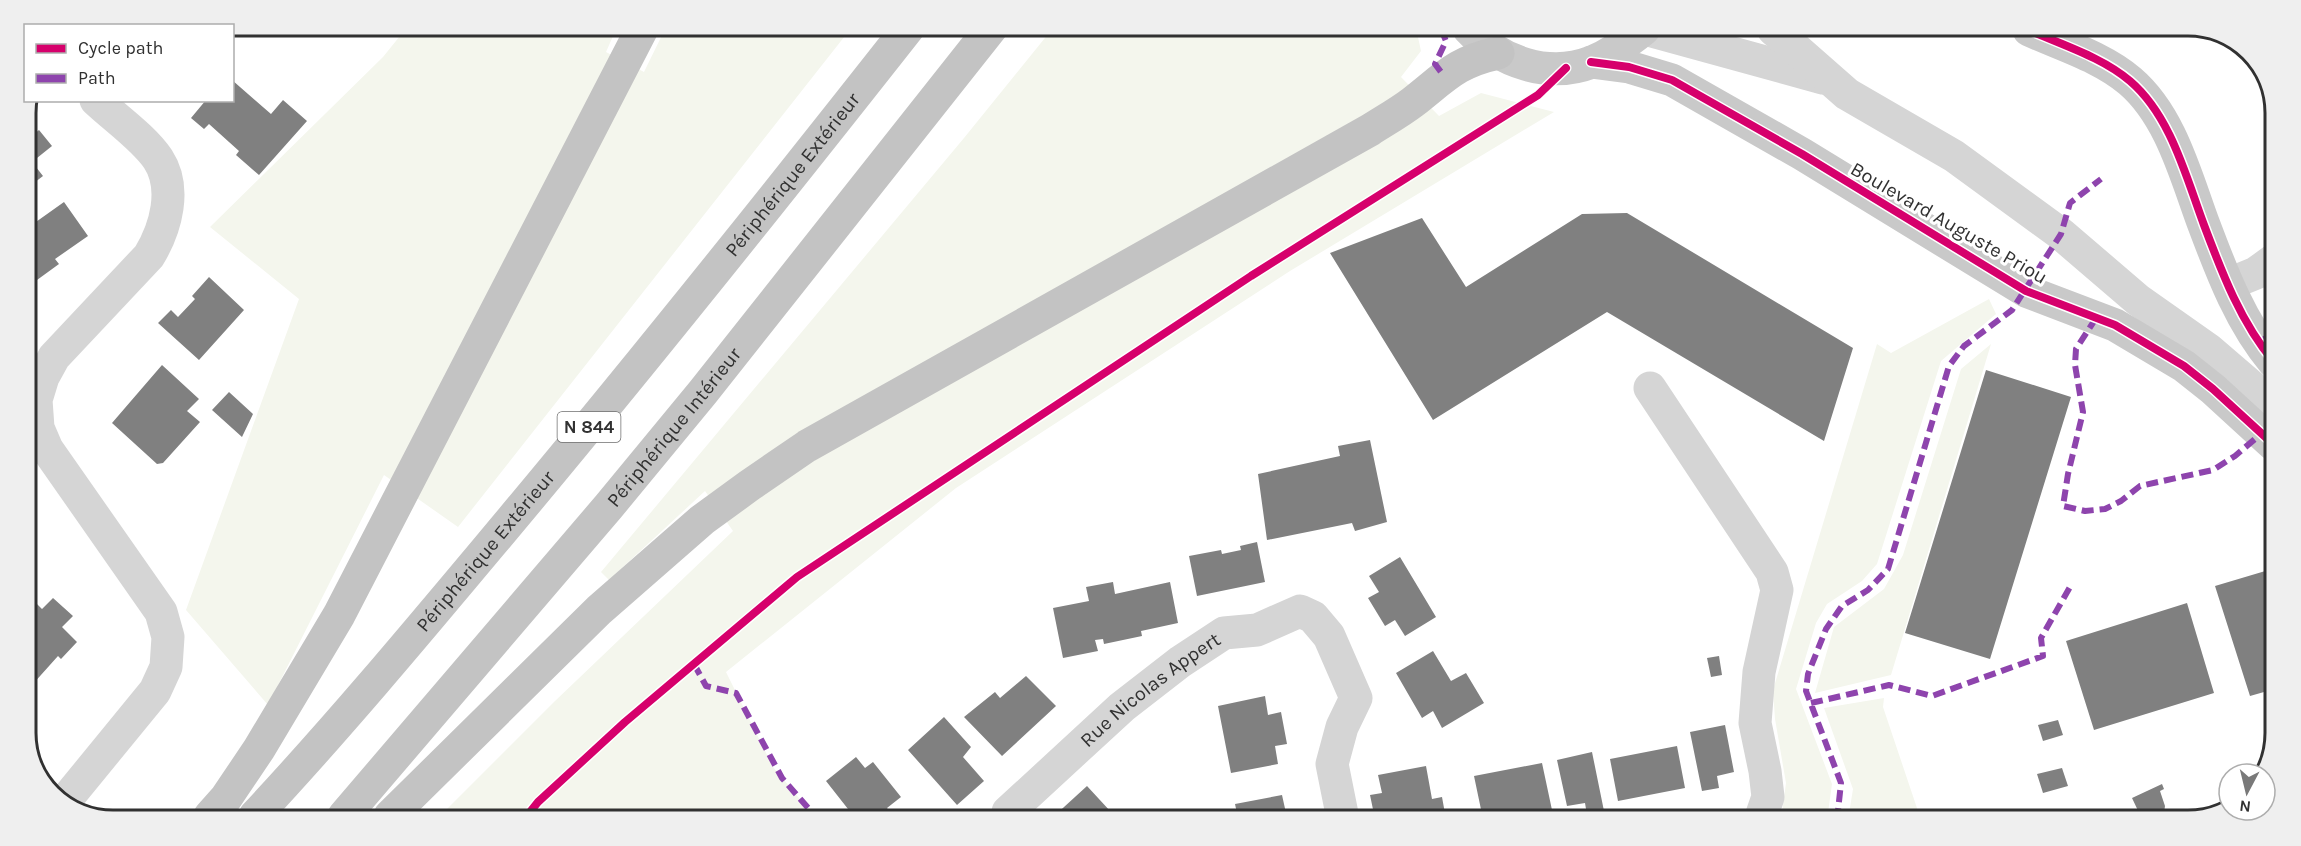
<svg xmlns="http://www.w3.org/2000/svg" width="2301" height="846" font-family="Karla,sans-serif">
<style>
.green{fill:#f4f6ed}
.building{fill:#808080}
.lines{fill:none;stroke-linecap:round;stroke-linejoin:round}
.minor{stroke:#d5d5d5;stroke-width:33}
.major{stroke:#c9c9c9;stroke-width:33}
.highway{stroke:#c3c3c3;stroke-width:33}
.quiet{stroke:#8e44ad;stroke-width:6;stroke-dasharray:12 6;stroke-linecap:butt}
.cycleway-casing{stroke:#fff;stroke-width:11}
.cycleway{stroke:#d6006c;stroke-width:8}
.labels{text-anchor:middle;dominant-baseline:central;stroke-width:6;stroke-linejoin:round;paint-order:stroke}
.shield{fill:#fff;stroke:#6f6f6f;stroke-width:1.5}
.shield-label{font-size:18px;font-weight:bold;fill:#313131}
.street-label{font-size:20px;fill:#313131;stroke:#fff}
.rim{fill:none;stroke:#313131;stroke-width:3}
</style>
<rect width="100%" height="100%" fill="#fff"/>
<path class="green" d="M 408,26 L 617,27 L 606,52 L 644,72 L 666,27 L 852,27 L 458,527 L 384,475 L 268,705 L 186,610 L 299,299 L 210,227 L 383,57 Z
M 1053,28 L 1416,28 L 1421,51 L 1401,77 L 1439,116 L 1481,93 L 1554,112 L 1290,271 L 956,488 L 726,672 L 773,767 L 815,817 L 439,817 L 555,701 L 733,531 L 705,491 L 609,580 L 601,572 L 964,138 Z
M 1989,299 L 1996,314 L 1941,361 L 1877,564 L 1862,581 L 1827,604 L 1816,623 L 1796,689 L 1832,784 L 1827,820 L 1781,820 L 1786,783 L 1775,719 L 1773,690 L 1877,344 L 1891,353 Z
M 1991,344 L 1891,675 L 1815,693 L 1834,627 L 1884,589 L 1903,555 L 1961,369 Z
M 1884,698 L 1883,707 L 1921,820 L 1848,820 L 1853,789 L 1824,708 Z"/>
<path class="building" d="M 232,80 L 271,114 L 283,100 L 307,121 L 259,175 L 236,155 L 239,151 L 209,124 L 204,129 L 191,118 L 206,100 L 232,100 Z
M 26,123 L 34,134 L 39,130 L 52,146 L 32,162 L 43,176 L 26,189 Z
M 64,202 L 88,236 L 55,259 L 59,264 L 26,288 L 26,229 Z
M 1627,213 L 1853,348 L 1824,441 L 1607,312 L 1433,420 L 1330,253 L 1422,218 L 1466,287 L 1582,214 Z
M 209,277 L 244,310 L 199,360 L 158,323 L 171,310 L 178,317 L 195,299 L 192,296 Z
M 162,365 L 199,399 L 187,411 L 200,422 L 163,463 L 157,464 L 112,423 Z
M 1986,370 L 2071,397 L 1990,659 L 1905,633 Z
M 229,392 L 253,414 L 242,437 L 212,410 Z
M 1370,440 L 1387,522 L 1355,531 L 1352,523 L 1267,540 L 1258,474 L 1340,456 L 1338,446 Z
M 1257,542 L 1265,582 L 1197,596 L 1189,556 L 1221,550 L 1222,554 L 1241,550 L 1240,546 Z
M 1400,557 L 1436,617 L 1405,636 L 1395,620 L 1385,626 L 1368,598 L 1379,592 L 1369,576 Z
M 2272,569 L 2271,690 L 2250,696 L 2215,586 Z
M 1113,582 L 1115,594 L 1170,582 L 1178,623 L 1141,631 L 1142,636 L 1104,644 L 1103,639 L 1095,640 L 1098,651 L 1063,658 L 1053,608 L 1089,601 L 1086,587 Z
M 53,598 L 73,616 L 62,627 L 77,642 L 61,659 L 58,656 L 32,685 L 36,687 L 26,699 L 26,614 L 36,603 L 42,609 Z
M 2187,603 L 2214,693 L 2094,730 L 2066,641 Z
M 1433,651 L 1451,681 L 1466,673 L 1484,703 L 1442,728 L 1433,711 L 1422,718 L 1396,673 Z
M 1719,656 L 1722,675 L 1711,677 L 1707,658 Z
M 1026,676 L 1056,706 L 1002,756 L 964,717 L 995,692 L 1000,698 Z
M 1265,696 L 1268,715 L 1281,712 L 1287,744 L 1275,746 L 1278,764 L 1231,773 L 1218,706 Z
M 944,717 L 971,747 L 963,757 L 984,781 L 957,805 L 908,750 Z
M 2058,720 L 2063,735 L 2043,741 L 2038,725 Z
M 1725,725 L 1734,772 L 1717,776 L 1719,788 L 1702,791 L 1690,732 Z
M 1677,746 L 1685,788 L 1618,801 L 1610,759 Z
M 1592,752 L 1604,811 L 1587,815 L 1585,803 L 1567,806 L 1557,760 Z
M 856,757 L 865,768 L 873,762 L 901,797 L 887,808 L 894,818 L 850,817 L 845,813 L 848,809 L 826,781 Z
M 1542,763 L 1552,810 L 1533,813 L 1535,819 L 1483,819 L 1474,776 Z
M 1426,766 L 1432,799 L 1442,797 L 1446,819 L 1375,819 L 1370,795 L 1382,793 L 1378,775 Z
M 2062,768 L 2068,786 L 2043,793 L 2037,774 Z
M 2162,784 L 2164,789 L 2160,791 L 2165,806 L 2163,820 L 2146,820 L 2144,816 L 2141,817 L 2132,798 Z
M 1087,786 L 1111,812 L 1104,818 L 1052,818 Z
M 1282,795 L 1286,813 L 1298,811 L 1299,818 L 1238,818 L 1235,804 Z"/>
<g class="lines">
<g class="minor">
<path d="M 1645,29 L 1823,78"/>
<path d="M 1773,29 L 1847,94 L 1954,156 L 2061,234 L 2138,300 L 2209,350 L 2273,405"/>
<path d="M 2229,284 L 2256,273 L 2274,260"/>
<path d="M 1650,388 L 1772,572 L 1777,590 L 1759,672 L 1755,723 L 1765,771 L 1768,797 L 1760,820"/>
<path d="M 65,801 L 155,691 L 166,667 L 168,637 L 161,612 L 47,449 L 38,428 L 36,400 L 43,377 L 54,357 L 149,256 C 166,228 177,188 158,159 C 144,138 115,118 96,100"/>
<path id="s1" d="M 1007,818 L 1008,812 L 1122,707 L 1180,662 L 1224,633 L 1257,630 L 1300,611 L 1313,617 L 1329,636 L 1356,698 L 1342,727 L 1332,764 L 1343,819"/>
</g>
<path class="major" d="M 1469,29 C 1500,62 1548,79 1592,62 C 1611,54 1628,42 1644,29
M 2029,30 C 2062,45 2102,57 2130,81 C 2171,116 2186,177 2204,225 C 2222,273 2241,323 2274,362
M 1591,62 L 1629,67 L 1672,80 L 1802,154 L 2026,291 L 2115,325 L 2184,366 L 2213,389 L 2273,444"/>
<g class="highway">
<path d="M 210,816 L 226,798 L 259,749 L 339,615 L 643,27"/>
<path id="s2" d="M 255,816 C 337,728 414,636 491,544 C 634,374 772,201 909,27"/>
<path id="s3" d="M 344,816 L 609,506 L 703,392 L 992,27"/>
<path d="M 390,816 L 599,610 L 702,520 L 750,485 L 807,446 L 1370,130 C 1384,121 1400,112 1413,102 C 1445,77 1456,62 1498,53"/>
</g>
<path class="quiet" d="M 1441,29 L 1446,41 L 1435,64 L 1444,76
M 2096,318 L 2076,349 L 2075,365 L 2083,412 L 2068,474 L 2063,506 L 2085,511 L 2105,509 L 2121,501 L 2140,486 L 2213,470 L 2235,456 L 2262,433
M 2261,348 L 2274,318
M 694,664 L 706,686 L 736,693 L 782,778 L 816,817
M 1811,703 L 1889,685 L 1932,696 L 2043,656 L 2041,638 L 2070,587
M 1837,820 L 1841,783 L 1806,691 L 1808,674 L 1826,629 L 1842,606 L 1868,590 L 1888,569 L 1949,366 L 1964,346 L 2012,310 L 2061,234 L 2070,203 L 2101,179"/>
<g class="cycleway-casing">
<path id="cycleway" d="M 2029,30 C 2062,45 2102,57 2130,81 C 2171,116 2186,177 2204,225 C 2222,273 2241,323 2274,362
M 1591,62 L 1629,67 L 1672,80 L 1802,154 L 2026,291 L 2115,325 L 2184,366 L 2213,389 L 2273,444
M 526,817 L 538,802 L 625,722 L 797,577 L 1251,276 L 1538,95 L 1566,68"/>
</g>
<use href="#cycleway" class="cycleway"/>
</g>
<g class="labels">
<rect class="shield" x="557.5" y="412" width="63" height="30" rx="4.5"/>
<g class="shield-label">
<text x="589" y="427">N 844</text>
</g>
<g class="street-label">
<text stroke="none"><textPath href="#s2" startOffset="837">Périphérique Extérieur</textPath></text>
<text transform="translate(1949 223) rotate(30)">Boulevard Auguste Priou</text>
<text stroke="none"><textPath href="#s3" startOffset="510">Périphérique Intérieur</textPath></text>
<text stroke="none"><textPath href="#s2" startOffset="351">Périphérique Extérieur</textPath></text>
<text stroke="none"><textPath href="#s1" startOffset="194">Rue Nicolas Appert</textPath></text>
</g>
</g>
<path d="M0 0H2301V846H0ZM113 36H2188A77 77 0 0 1 2265 113V733A77 77 0 0 1 2188 810H113A77 77 0 0 1 36 733V113A77 77 0 0 1 113 36Z" fill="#efefef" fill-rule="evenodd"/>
<path class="rim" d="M113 36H2188A77 77 0 0 1 2265 113V733A77 77 0 0 1 2188 810H113A77 77 0 0 1 36 733V113A77 77 0 0 1 113 36Z"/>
<rect x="24" y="24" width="210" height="78" fill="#ffffff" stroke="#adadad" stroke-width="1.5"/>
<rect x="36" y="44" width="30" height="9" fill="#d6006c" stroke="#adadad" stroke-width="1.5"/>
<text x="78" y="54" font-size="18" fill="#313131">Cycle path</text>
<rect x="36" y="74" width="30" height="9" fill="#8e44ad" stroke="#adadad" stroke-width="1.5"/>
<text x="78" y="84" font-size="18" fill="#313131">Path</text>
<g transform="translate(2247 792) rotate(187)"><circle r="28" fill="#ffffff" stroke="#adadad" stroke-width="1.5"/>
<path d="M0-4.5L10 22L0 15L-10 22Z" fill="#797979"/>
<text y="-9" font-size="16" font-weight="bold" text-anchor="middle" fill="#313131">N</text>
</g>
</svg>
